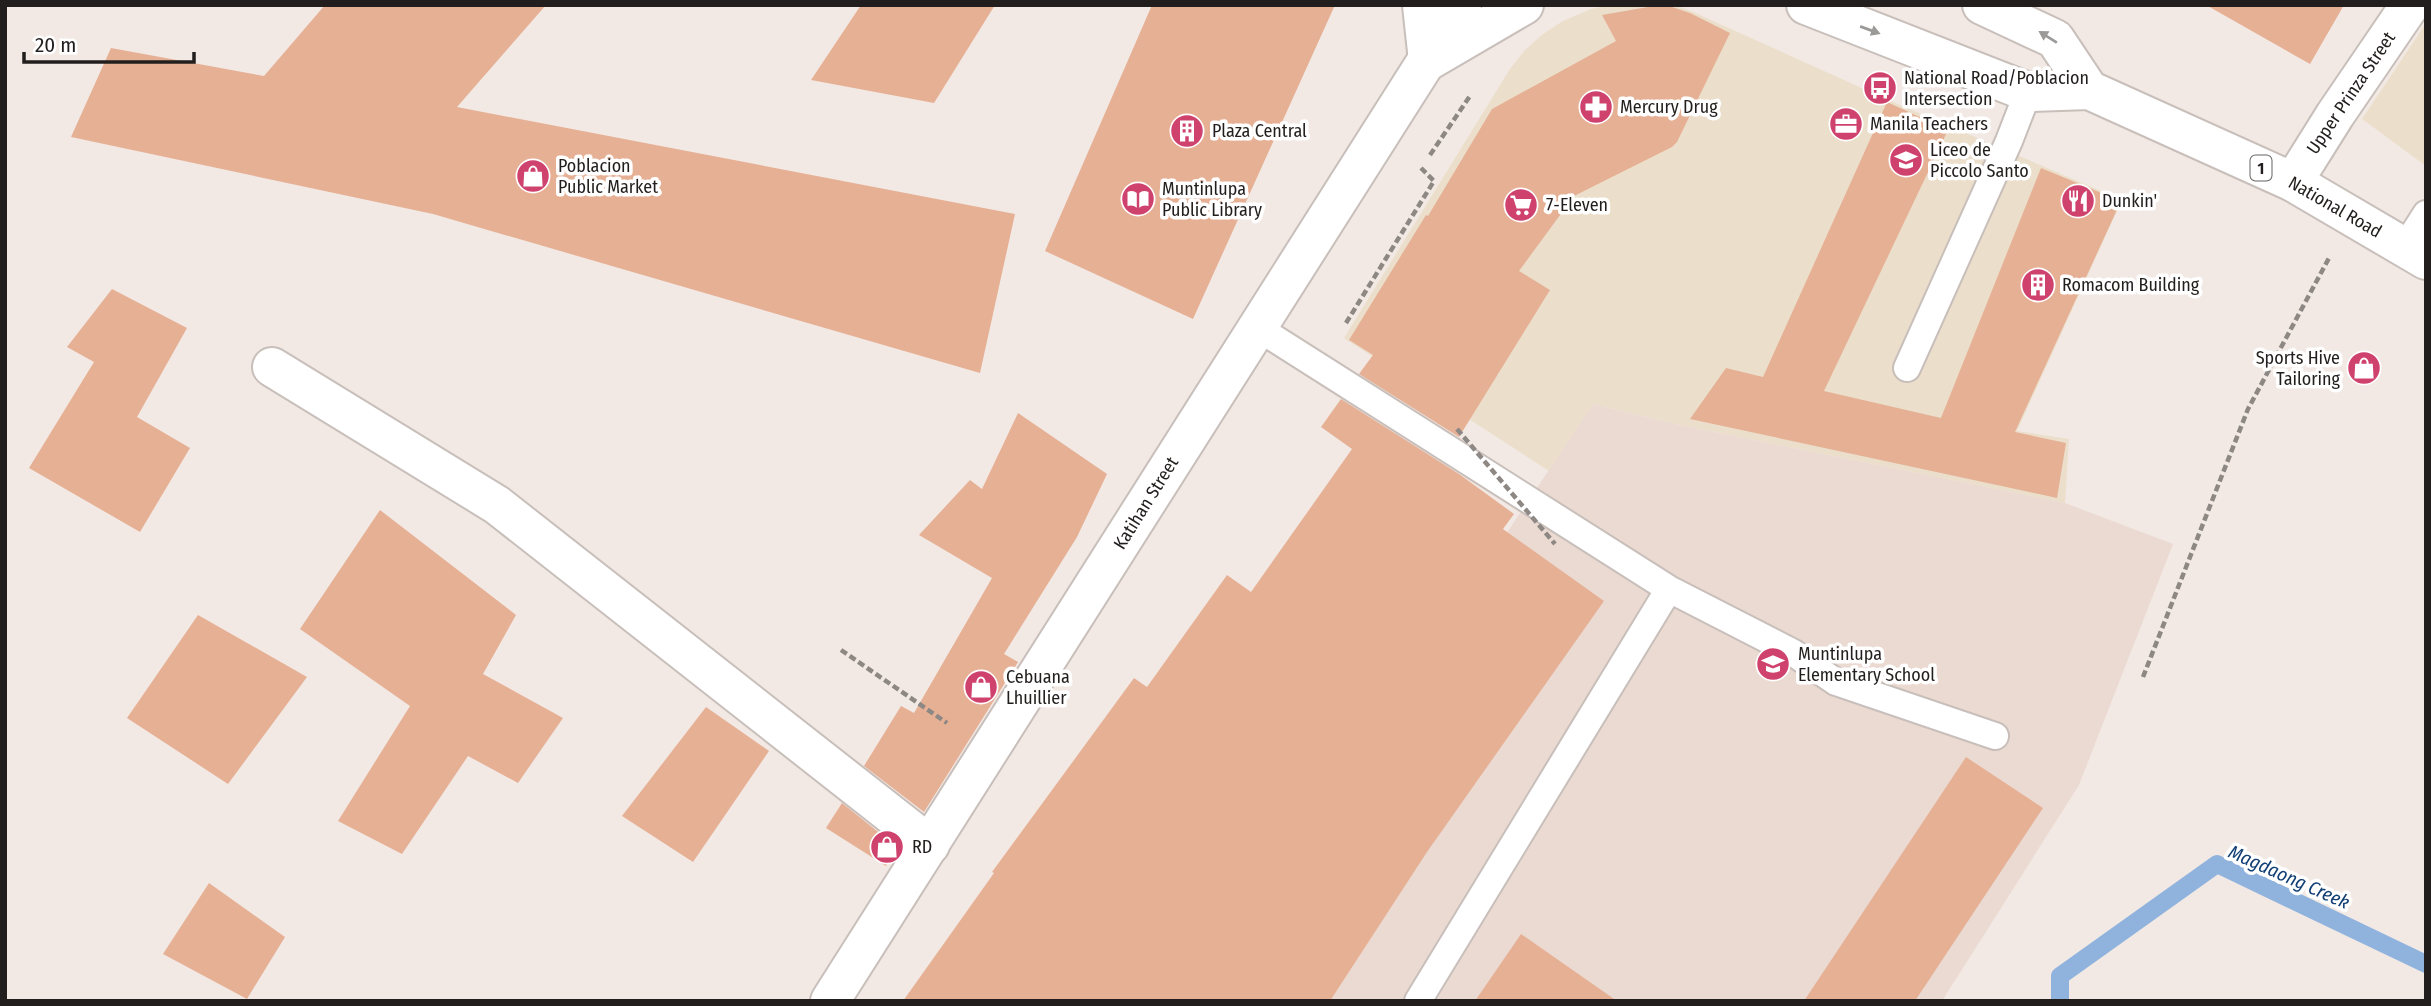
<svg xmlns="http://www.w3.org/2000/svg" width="2431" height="1006" font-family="'Fira Sans Condensed',sans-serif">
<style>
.commercial{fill:#ebdfcb}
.built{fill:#ebdad2}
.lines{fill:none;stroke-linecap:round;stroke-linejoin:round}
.stream{stroke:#90b3de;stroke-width:18}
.building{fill:#e6b095}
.service-casing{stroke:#c8bfbb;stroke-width:30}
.pedestrian-casing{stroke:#c8bfbb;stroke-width:42}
.minor-casing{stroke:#c8bfbb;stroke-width:42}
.tertiary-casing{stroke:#c8bfbb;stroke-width:42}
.trunk-casing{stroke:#c8bfbb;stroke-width:42}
.path{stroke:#8e8885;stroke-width:4.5;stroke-dasharray:7 3.5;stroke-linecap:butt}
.service{stroke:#fff;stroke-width:26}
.pedestrian{stroke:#fff;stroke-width:38}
.minor{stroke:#fff;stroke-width:38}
.tertiary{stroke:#fff;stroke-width:38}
.trunk{stroke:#fff;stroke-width:38}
.path-bridge{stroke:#8e8885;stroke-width:4.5;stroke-dasharray:7 3.5;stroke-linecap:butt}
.oneway{fill:#9b9a99}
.labels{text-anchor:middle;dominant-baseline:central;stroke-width:7;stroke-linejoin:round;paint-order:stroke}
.shield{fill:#fff;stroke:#646261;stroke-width:2}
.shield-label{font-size:16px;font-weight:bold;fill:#211e1d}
.poi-label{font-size:18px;fill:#211e1d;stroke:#fff;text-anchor:start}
.street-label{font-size:18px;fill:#211e1d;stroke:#fff}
.water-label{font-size:19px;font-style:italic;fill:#113f74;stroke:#fff}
</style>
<rect width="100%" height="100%" fill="#f2e9e4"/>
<path class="commercial" d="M 1609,5 L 1674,5 L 1691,11 L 1884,98 L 2122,200 L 2017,431 L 2069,439 L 2065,503 L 1666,422 L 1593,404 L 1549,471 L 1344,338 L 1510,69 L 1525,50 L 1543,34 L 1563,21 L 1591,9 Z
M 2426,23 L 2426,166 L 2362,119 Z"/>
<path class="built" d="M 1593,404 L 1666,422 L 2065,503 L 2173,544 L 2079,785 L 1942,1001 L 1194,1001 Z"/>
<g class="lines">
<path class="stream" d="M 2060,1001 L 2060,976 L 2217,864 L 2426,964"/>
</g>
<path class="building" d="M 325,5 L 546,5 L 457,107 L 1015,214 L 980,373 L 433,214 L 71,137 L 111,48 L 264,76 Z
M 861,5 L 995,5 L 934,103 L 811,80 Z
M 1152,5 L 1335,5 L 1193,319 L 1045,251 Z
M 2206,5 L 2344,5 L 2310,64 Z
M 1669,6 L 1690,13 L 1730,33 L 1677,142 L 1672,147 L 1574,196 L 1519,271 L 1550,290 L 1459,437 L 1359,374 L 1373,355 L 1349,340 L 1426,215 L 1428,216 L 1492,109 L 1616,41 L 1602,15 L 1648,7 Z
M 1887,102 L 1948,130 L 1824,391 L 1941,418 L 2041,168 L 2121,201 L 2015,432 L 2066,443 L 2057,498 L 1690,419 L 1726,368 L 1763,377 Z
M 112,289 L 187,328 L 137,417 L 190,448 L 140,532 L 29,468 L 94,362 L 67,347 Z
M 1341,399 L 1459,474 L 1514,514 L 1503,529 L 1604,601 L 1427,852 L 1330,1001 L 903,1001 L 994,873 L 992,872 L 1134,678 L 1147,687 L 1227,575 L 1251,592 L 1352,449 L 1321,427 Z
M 1018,413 L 1107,474 L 1077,537 L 1004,654 L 1018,662 L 924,812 L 864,766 L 901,706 L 914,713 L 992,578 L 919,535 L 970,480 L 982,489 Z
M 380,510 L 516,615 L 483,674 L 563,718 L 518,783 L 468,756 L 402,854 L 338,821 L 410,706 L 300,629 Z
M 198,615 L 307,677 L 228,784 L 127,718 Z
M 706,707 L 769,751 L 693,862 L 622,816 Z
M 1966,757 L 2043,808 L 1915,1001 L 1804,1001 Z
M 842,803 L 897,847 L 886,866 L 826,828 Z
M 209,883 L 285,937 L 247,999 L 163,954 Z
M 1521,934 L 1617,1001 L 1475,1001 Z"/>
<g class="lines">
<g class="service-casing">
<path id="service" d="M 2405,247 L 2426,214
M 1258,328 L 1669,589 L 1792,652 L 1836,682 L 1995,736
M 1907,368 L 2009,141 L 2028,92
M 1418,1001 L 1669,589"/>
</g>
<g class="pedestrian-casing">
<path id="pedestrian" d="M 272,367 L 497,505 L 930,845"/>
</g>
<g class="minor-casing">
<path id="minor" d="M 2293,182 L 2335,115 L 2410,5"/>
</g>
<g class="tertiary-casing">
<path id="tertiary" d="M 830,1001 L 1462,5"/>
</g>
<g class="trunk-casing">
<path id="trunk" d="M 1422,5 L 1428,61 L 1524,5
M 1806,5 L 2028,92 L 2089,90 L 2293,182 L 2426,260
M 1982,5 L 2055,39 L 2089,90"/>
</g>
<path class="path" d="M 1430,155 L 1470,96
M 1346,323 L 1434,181 L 1421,168
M 841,650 L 947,723
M 2143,677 L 2248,409 L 2329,258"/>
<use href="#service" class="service"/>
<use href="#pedestrian" class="pedestrian"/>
<use href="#minor" class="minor"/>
<use href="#tertiary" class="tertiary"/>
<use href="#trunk" class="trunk"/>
<path class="path-bridge" d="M 1457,429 L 1555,544"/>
</g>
<defs><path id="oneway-solid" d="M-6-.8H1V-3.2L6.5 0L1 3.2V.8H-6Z" transform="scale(1.75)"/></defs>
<g class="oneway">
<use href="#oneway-solid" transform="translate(1870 30) rotate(20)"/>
<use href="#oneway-solid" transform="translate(2048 37) rotate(-148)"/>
</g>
<defs>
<g id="bus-disc" transform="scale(1.75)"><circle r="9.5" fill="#cf426e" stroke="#fff"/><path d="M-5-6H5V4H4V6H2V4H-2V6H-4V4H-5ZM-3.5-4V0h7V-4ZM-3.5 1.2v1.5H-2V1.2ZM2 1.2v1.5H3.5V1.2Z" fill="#fff"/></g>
<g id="pharmacy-disc" transform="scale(1.75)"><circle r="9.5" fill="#cf426e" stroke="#fff"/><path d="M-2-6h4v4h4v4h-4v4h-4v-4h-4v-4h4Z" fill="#fff"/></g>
<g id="office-disc" transform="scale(1.75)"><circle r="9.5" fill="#cf426e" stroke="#fff"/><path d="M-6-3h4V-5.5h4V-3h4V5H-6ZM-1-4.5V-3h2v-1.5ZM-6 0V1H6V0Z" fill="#fff"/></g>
<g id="building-disc" transform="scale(1.75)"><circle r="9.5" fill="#cf426e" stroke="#fff"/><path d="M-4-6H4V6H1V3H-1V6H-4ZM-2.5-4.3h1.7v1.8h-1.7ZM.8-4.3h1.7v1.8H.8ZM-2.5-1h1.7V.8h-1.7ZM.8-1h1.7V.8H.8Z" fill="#fff"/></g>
<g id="school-disc" transform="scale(1.75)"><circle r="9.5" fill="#cf426e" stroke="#fff"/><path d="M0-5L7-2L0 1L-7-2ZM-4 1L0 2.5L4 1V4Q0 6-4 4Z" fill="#fff"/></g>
<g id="shop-disc" transform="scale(1.75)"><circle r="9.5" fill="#cf426e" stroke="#fff"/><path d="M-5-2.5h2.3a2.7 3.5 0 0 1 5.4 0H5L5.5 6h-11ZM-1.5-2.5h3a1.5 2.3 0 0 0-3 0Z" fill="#fff"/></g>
<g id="library-disc" transform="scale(1.75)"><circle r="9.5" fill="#cf426e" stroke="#fff"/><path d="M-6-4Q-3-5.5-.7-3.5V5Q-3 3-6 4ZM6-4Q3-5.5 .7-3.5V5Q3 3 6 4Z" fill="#fff"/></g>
<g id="restaurant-disc" transform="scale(1.75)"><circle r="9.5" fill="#cf426e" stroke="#fff"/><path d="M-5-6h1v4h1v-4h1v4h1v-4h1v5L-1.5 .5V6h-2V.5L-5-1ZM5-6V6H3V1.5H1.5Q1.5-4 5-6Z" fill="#fff"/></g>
<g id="supermarket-disc" transform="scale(1.75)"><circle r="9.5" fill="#cf426e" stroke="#fff"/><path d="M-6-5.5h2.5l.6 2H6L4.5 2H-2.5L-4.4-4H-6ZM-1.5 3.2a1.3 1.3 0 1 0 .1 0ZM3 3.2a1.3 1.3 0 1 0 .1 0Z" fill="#fff"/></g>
</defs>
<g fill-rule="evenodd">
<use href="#bus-disc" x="1880" y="88"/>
<use href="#pharmacy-disc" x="1596" y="107"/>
<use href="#office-disc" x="1846" y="124"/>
<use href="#building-disc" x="1187" y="131"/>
<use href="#school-disc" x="1906" y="160"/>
<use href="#shop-disc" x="533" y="176"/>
<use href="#library-disc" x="1138" y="199"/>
<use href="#restaurant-disc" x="2078" y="201"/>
<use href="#supermarket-disc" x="1521" y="205"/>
<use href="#building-disc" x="2038" y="285"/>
<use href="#shop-disc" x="2364" y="368"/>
<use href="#school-disc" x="1773" y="664"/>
<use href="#shop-disc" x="981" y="687"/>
<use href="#shop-disc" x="887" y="847"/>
</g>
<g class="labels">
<rect class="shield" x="2250.5" y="155.5" width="21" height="25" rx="5"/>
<g class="shield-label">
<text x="2261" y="168">1</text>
</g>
<g class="poi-label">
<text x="1904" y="78">National Road/Poblacion<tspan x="1904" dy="21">Intersection</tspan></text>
<text x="1620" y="107">Mercury Drug</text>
<text x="1870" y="124">Manila Teachers</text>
<text x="1212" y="131">Plaza Central</text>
<text x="1930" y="150">Liceo de<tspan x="1930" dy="21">Piccolo Santo</tspan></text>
<text x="558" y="166">Poblacion<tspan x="558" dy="21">Public Market</tspan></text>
<text x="1162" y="189">Muntinlupa<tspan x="1162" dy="21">Public Library</tspan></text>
<text x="2102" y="201">Dunkin'</text>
<text x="1546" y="205">7-Eleven</text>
<text x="2062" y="285">Romacom Building</text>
<text x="2340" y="358" text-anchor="end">Sports Hive<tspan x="2340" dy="21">Tailoring</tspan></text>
<text x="1798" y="654">Muntinlupa<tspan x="1798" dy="21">Elementary School</tspan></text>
<text x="1006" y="677">Cebuana<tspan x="1006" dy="21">Lhuillier</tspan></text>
<text x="912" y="847">RD</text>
</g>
<g class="street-label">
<text transform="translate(2351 93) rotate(-56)">Upper Prinza Street</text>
<text transform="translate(2335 207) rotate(30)">National Road</text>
<text transform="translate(1146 503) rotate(-58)">Katihan Street</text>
</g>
<g class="water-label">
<text transform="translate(2289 877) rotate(24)">Magdaong Creek</text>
</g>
</g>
<rect width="2431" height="1006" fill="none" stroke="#211e1d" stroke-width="14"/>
<path d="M24 52v10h170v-10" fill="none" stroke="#211e1d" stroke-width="3.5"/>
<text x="35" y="52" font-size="21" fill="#211e1d" stroke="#ffffff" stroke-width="5" paint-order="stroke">20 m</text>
</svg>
